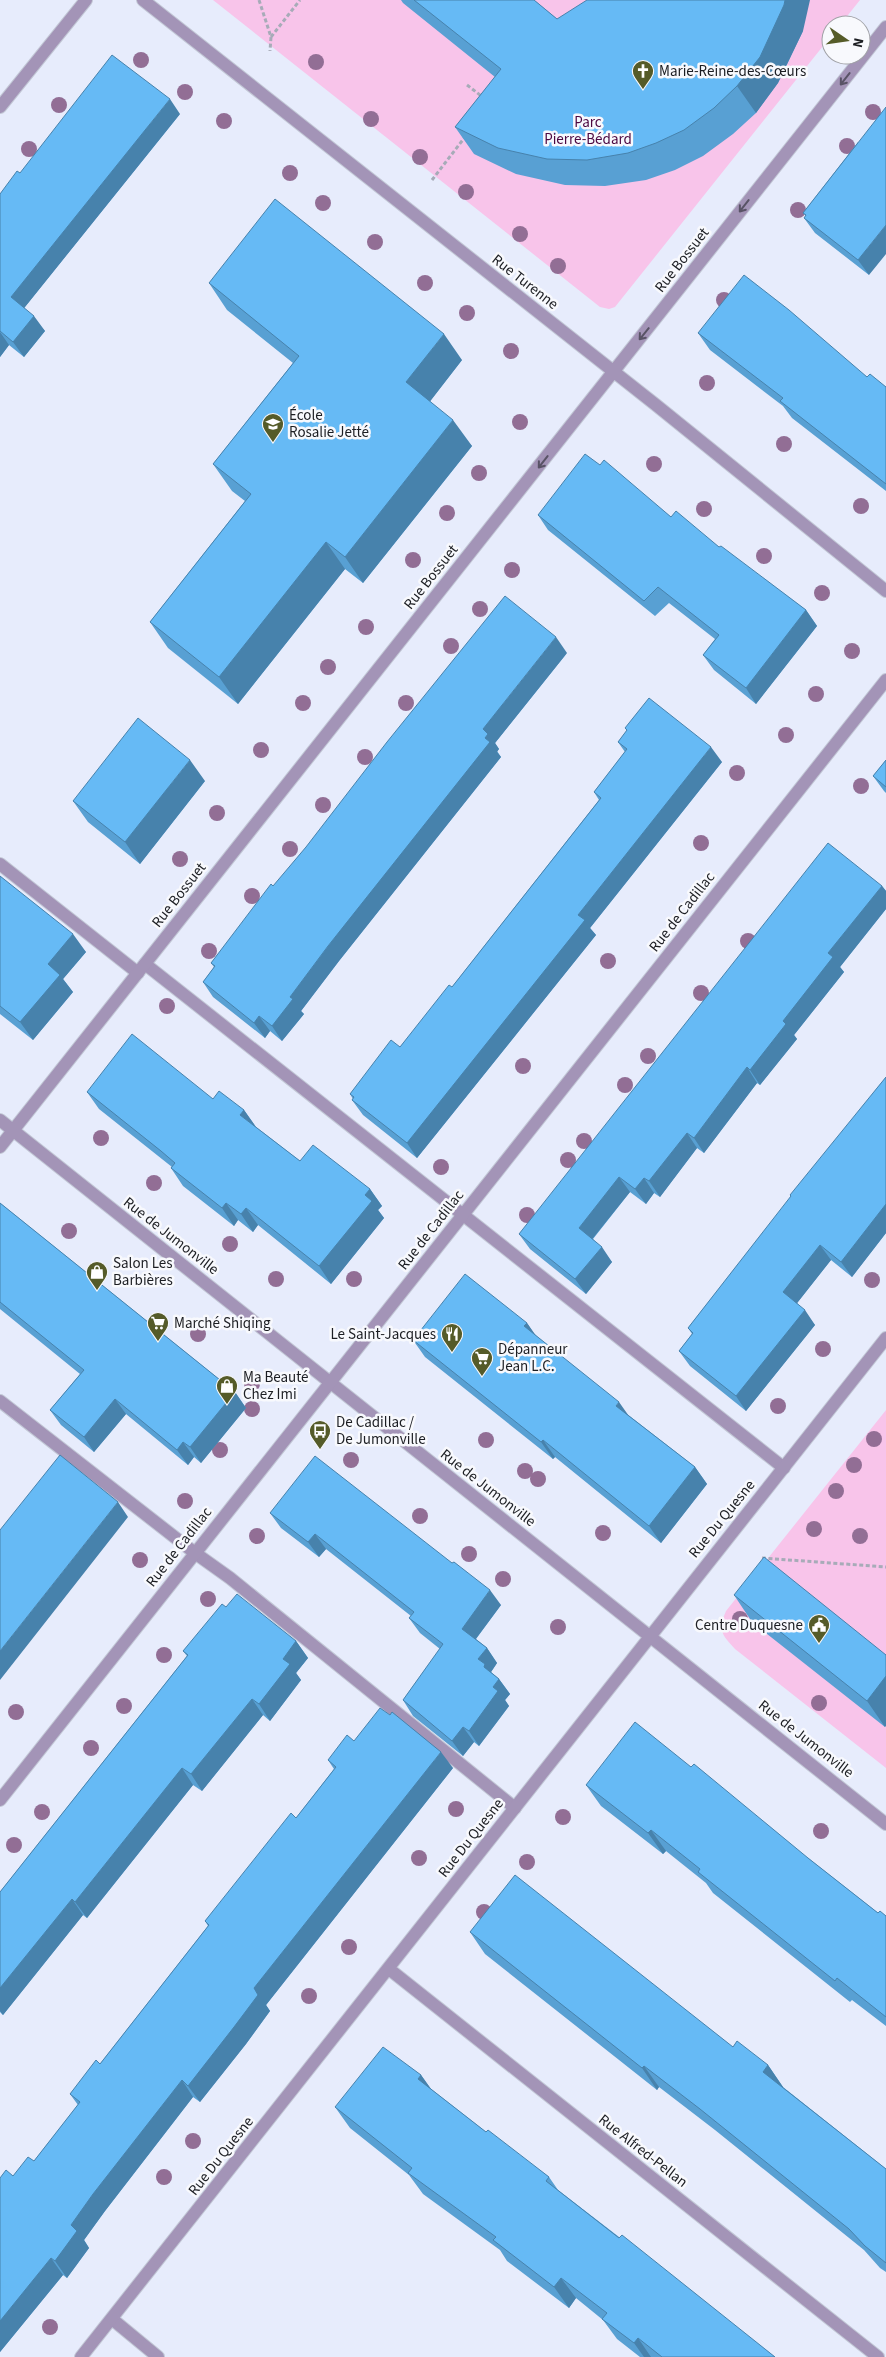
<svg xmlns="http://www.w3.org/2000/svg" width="886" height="2357" font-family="'Source Sans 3',sans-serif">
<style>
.green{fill:#f8c4ea}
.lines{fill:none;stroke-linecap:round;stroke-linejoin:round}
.service-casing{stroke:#c2c7d5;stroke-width:14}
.minor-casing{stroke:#c2c7d5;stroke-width:14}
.tertiary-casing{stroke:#c2c7d5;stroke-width:14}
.path{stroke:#a7abb8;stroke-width:3;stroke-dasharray:4 2.5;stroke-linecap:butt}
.service{stroke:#a394b7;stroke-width:12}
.minor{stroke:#a394b7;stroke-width:12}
.tertiary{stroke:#a394b7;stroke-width:12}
.tree{fill:#926e95}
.wall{fill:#58a0d3}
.shaded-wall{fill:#4782ac}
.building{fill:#66baf5;stroke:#4782ac}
.oneway{stroke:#595366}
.labels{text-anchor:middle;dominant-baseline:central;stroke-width:5;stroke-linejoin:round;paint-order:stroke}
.poi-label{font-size:15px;fill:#1c1e23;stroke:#f8f9fd;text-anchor:start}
.park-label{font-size:15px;fill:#4c0741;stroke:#f8f9fd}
.street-label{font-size:15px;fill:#1c1e23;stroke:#f8f9fd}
</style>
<rect width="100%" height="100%" fill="#e7ecfc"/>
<path class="green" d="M 213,0 L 860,0 L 840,25 L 831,25 L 831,36 L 615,307 L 609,309 L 600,307 Z
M 886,1410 L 886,1768 L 735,1649 C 721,1634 718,1630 726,1611 Z"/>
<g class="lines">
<g class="service-casing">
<path id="service" d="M 0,864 L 138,973
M 145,964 L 784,1468
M 0,1401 L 195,1553 L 230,1578 L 515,1808
M 112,2319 L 158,2357"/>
</g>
<g class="minor-casing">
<path id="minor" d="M 143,0 L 656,405 L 886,591
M 0,107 L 86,0
M 0,1120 L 886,1824
M 0,1147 L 886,27
M 389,1969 L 878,2357
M 81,2357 L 886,1338"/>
</g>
<g class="tertiary-casing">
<path id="tertiary" d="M 0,1800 L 886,680"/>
</g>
<path class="path" d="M 259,0 L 271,37 L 270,51
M 271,37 L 300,0
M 467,85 L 484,98
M 432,180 L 465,137
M 762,1558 L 886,1567"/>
<use href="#service" class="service"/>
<use href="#minor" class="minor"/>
<use href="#tertiary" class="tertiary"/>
</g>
<g class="tree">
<circle cx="141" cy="60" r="8"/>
<circle cx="316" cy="62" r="8"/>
<circle cx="185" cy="92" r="8"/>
<circle cx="59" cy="105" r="8"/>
<circle cx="873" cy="112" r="8"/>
<circle cx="371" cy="119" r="8"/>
<circle cx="224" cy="121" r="8"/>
<circle cx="847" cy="146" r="8"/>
<circle cx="29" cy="149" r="8"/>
<circle cx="420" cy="157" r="8"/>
<circle cx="290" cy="173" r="8"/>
<circle cx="466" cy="192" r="8"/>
<circle cx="323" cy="203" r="8"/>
<circle cx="798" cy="210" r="8"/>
<circle cx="520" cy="234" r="8"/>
<circle cx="375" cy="242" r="8"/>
<circle cx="558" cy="266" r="8"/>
<circle cx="425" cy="283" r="8"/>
<circle cx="724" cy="300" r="8"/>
<circle cx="467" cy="313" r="8"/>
<circle cx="511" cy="351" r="8"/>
<circle cx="707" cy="383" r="8"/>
<circle cx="520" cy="422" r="8"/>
<circle cx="784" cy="444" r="8"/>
<circle cx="654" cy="464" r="8"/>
<circle cx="479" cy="473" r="8"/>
<circle cx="861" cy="506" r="8"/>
<circle cx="704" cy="509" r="8"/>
<circle cx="447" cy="513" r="8"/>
<circle cx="764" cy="556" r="8"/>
<circle cx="413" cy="560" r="8"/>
<circle cx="512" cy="570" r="8"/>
<circle cx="822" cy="593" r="8"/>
<circle cx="480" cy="609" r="8"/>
<circle cx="366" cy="627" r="8"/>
<circle cx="451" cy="646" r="8"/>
<circle cx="852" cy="651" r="8"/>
<circle cx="328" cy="667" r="8"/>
<circle cx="816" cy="694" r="8"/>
<circle cx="303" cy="703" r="8"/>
<circle cx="406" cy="703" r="8"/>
<circle cx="786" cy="735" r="8"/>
<circle cx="261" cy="750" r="8"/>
<circle cx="365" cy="757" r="8"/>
<circle cx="737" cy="773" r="8"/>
<circle cx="861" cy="786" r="8"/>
<circle cx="323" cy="805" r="8"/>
<circle cx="217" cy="813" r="8"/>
<circle cx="701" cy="843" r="8"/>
<circle cx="290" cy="849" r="8"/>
<circle cx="180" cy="859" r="8"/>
<circle cx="252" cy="896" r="8"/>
<circle cx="748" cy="941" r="8"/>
<circle cx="209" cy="951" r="8"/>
<circle cx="608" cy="961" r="8"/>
<circle cx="701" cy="993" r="8"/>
<circle cx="167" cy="1006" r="8"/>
<circle cx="648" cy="1056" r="8"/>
<circle cx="523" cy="1066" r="8"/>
<circle cx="625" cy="1085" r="8"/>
<circle cx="101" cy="1138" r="8"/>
<circle cx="584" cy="1141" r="8"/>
<circle cx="568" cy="1160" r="8"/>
<circle cx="441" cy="1167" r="8"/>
<circle cx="154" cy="1183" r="8"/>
<circle cx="527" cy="1215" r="8"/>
<circle cx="69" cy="1231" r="8"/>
<circle cx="230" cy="1244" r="8"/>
<circle cx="276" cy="1279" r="8"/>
<circle cx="354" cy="1279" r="8"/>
<circle cx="872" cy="1280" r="8"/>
<circle cx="198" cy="1334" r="8"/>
<circle cx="823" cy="1349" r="8"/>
<circle cx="252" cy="1384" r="8"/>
<circle cx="778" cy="1406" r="8"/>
<circle cx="252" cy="1409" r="8"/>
<circle cx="874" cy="1439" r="8"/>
<circle cx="486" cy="1440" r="8"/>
<circle cx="220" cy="1450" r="8"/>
<circle cx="351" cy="1460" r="8"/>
<circle cx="854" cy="1465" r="8"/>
<circle cx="525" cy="1471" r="8"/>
<circle cx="538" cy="1479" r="8"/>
<circle cx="836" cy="1491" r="8"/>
<circle cx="185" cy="1501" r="8"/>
<circle cx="420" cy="1516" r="8"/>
<circle cx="814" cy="1529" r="8"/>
<circle cx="603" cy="1533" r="8"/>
<circle cx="257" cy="1536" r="8"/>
<circle cx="860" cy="1536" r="8"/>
<circle cx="469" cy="1554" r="8"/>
<circle cx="140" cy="1560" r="8"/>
<circle cx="503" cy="1579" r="8"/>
<circle cx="208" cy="1599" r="8"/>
<circle cx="740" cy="1619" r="8"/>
<circle cx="558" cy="1627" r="8"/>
<circle cx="164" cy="1655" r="8"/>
<circle cx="819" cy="1703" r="8"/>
<circle cx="124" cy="1706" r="8"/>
<circle cx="16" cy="1712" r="8"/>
<circle cx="91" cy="1748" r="8"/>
<circle cx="456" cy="1809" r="8"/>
<circle cx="42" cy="1812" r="8"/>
<circle cx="563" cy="1817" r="8"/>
<circle cx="821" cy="1831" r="8"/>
<circle cx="14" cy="1845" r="8"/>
<circle cx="419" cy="1858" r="8"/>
<circle cx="527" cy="1862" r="8"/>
<circle cx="484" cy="1912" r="8"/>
<circle cx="349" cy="1947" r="8"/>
<circle cx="309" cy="1996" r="8"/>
<circle cx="193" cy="2141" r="8"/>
<circle cx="164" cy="2177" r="8"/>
<circle cx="50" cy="2327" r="8"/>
</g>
<path class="wall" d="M 401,0 L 534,0 L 557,19 L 803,31 L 778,83 L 756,113 L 733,134 L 703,156 L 675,170 L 646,180 L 605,186 L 565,185 L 516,174 L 474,154 L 455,127 L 495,77 L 403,3 Z
M 180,114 L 24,308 L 45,331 L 24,357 L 9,345 L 0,357 L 0,194 L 20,173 Z
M 858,142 L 869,275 L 815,233 L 804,218 L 806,216 L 803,213 Z
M 209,283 L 462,360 L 430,401 L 472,446 L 363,583 L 345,569 L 238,704 L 168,648 L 150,622 L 245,501 L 232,491 L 213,464 L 293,363 L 227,310 Z
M 698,333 L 867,377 L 886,387 L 886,491 L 792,418 L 783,406 L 710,350 Z
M 600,465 L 671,517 L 719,547 L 806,610 L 817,626 L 756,704 L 714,670 L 703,655 L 715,639 L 669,603 L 655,616 L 548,530 L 538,515 Z
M 567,653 L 495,743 L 499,749 L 497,751 L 501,757 L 339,961 L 301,1011 L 304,1014 L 282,1041 L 270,1031 L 265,1038 L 213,997 L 203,982 L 214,967 L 211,963 L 273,886 Z
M 625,728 L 722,762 L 590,928 L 596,935 L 417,1158 L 363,1115 L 352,1100 L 353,1099 L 350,1094 L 400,1047 L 452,987 L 599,800 L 594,792 L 625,752 L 618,742 L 627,731 Z
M 886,760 L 886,793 L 884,791 L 873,776 Z
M 205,781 L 140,864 L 88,822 L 73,801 Z
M 0,876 L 86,952 L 63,979 L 73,992 L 33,1040 L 0,1014 Z
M 882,886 L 886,891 L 886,909 L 840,967 L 844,972 L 794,1035 L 797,1039 L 760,1085 L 757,1083 L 704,1153 L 697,1148 L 660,1197 L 654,1193 L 646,1204 L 630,1192 L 593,1239 L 612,1262 L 586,1294 L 530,1249 L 519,1234 Z
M 886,1077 L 886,1233 L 852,1277 L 831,1260 L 797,1303 L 815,1325 L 746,1411 L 690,1366 L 679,1351 L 692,1334 L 688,1328 Z
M 87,1092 L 213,1099 L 244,1110 L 256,1127 L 300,1161 L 370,1189 L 382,1206 L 378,1210 L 384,1218 L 331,1284 L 258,1225 L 253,1232 L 238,1220 L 234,1226 L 183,1186 L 171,1168 L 172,1167 L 99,1109 Z
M 0,1203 L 235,1392 L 246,1408 L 201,1463 L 194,1457 L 188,1465 L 126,1414 L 94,1452 L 61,1425 L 50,1410 L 80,1374 L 0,1309 Z
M 527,1323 L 535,1335 L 627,1414 L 695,1467 L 707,1484 L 661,1543 L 555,1457 L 553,1459 L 425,1357 L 413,1340 Z
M 270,1513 L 501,1605 L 476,1639 L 487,1648 L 497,1663 L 491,1672 L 499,1679 L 510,1694 L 505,1700 L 509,1706 L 479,1746 L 474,1742 L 463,1756 L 413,1716 L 403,1700 L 440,1649 L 420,1633 L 409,1618 L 411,1616 L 326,1549 L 319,1557 L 281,1528 Z
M 734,1595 L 886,1655 L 885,1727 L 752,1622 Z
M 226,1607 L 296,1641 L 308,1658 L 296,1673 L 301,1680 L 270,1721 L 263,1715 L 202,1791 L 193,1785 L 87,1918 L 83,1915 L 3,2015 L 0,2012 L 0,1892 L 187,1656 L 183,1651 Z
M 354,1741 L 453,1768 L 266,2005 L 270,2011 L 246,2044 L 200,2102 L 193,2097 L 105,2211 L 84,2240 L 89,2248 L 67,2278 L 63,2275 L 0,2352 L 0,2178 L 13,2176 L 34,2161 L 78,2105 L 70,2094 L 100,2064 L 208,1926 L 205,1921 L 296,1818 L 334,1769 L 328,1760 Z
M 586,1785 L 808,1858 L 878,1913 L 886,1916 L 886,2026 L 852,2000 L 850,2002 L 713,1893 L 706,1883 L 666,1851 L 663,1854 L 601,1806 Z
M 470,1932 L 733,2047 L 768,2065 L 783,2087 L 886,2169 L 886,2272 L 880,2268 L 864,2250 L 715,2130 L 659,2087 L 657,2090 L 485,1954 Z
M 421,2075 L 431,2089 L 486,2132 L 549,2177 L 558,2190 L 775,2357 L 640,2357 L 617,2339 L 603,2320 L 576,2298 L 569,2308 L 507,2261 L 500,2250 L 423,2194 L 409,2175 L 350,2128 L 335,2107 Z"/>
<path class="shaded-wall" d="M 785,0 L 810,0 L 803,31 L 778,83 L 756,113 L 737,86 Z
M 170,99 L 180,114 L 21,312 L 11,297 Z
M 886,225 L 886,254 L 869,275 L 858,260 Z
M 34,316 L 45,331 L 24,357 L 13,342 Z
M 0,332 L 9,345 L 0,357 Z
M 444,334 L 462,360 L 425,408 L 406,382 Z
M 453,420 L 472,446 L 363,583 L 345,557 Z
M 326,542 L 345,569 L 238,704 L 219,677 Z
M 806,610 L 817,626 L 756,704 L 746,688 Z
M 556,637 L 567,653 L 495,743 L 499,749 L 497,752 L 501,757 L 339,961 L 301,1011 L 304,1014 L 282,1041 L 272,1026 L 290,997 L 485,738 L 483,729 Z
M 711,747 L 722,762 L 590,928 L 596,935 L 417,1158 L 407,1143 L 578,915 Z
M 190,760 L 205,781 L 140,864 L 125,842 Z
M 882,886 L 886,891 L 886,909 L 840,967 L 844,972 L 794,1035 L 797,1039 L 760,1085 L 750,1070 L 828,953 Z
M 73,934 L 86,952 L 63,979 L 73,992 L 33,1040 L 20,1022 L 48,964 Z
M 259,1016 L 270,1031 L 265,1038 L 254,1023 Z
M 747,1067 L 757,1083 L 704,1153 L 694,1138 Z
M 244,1110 L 256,1127 L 240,1115 Z
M 687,1133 L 697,1148 L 660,1197 L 649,1181 Z
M 619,1177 L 630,1192 L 589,1243 L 579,1228 Z
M 644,1178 L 654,1193 L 646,1204 L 635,1189 Z
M 370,1189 L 382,1206 L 378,1210 L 384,1218 L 331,1284 L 319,1266 L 365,1195 Z
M 226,1203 L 238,1220 L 234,1226 L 222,1208 Z
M 886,1204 L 886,1233 L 852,1277 L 841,1262 Z
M 246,1208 L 258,1225 L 253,1232 L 241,1214 Z
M 820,1245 L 831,1260 L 794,1307 L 783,1292 Z
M 602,1247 L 612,1262 L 586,1294 L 575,1279 Z
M 805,1310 L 815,1325 L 746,1411 L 736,1396 Z
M 527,1323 L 539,1340 L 524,1326 Z
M 235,1392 L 246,1408 L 201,1463 L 190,1447 Z
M 115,1399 L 126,1414 L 94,1452 L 84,1437 Z
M 619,1402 L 631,1419 L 616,1406 Z
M 543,1440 L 555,1457 L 553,1459 L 541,1442 Z
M 183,1442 L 194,1457 L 188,1465 L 177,1450 Z
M 695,1467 L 707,1484 L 661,1543 L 649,1526 Z
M 118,1502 L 128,1517 L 0,1680 L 0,1651 Z
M 315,1534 L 326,1549 L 319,1557 L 308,1542 Z
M 490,1590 L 501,1605 L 472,1644 L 462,1629 Z
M 296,1641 L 308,1658 L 296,1673 L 301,1680 L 270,1721 L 259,1704 L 283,1659 Z
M 487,1648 L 497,1663 L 491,1672 L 494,1682 L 478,1659 Z
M 886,1676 L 886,1726 L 885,1727 L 867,1701 Z
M 499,1679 L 510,1694 L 505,1700 L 509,1706 L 479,1746 L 469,1731 L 493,1687 Z
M 252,1699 L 263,1715 L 202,1791 L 191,1774 Z
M 463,1727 L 474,1742 L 463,1756 L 452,1741 Z
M 441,1752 L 453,1768 L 266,2005 L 270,2011 L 246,2044 L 200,2102 L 188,2086 L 254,1988 Z
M 182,1768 L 193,1785 L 87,1918 L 75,1902 Z
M 651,1830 L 666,1851 L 663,1854 L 648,1833 Z
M 72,1899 L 83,1915 L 3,2015 L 0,2011 L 0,1988 Z
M 768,2065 L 783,2087 L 778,2093 L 763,2072 Z
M 644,2066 L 659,2087 L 657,2090 L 642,2068 Z
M 421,2075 L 436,2096 L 418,2079 Z
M 182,2080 L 193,2097 L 105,2211 L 84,2240 L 89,2248 L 67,2278 L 55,2261 L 71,2225 L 93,2194 Z
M 51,2258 L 63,2275 L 0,2352 L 0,2321 Z
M 561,2278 L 576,2298 L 569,2308 L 554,2287 Z
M 638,2338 L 651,2357 L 644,2357 L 634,2343 Z"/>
<path class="building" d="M 414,0 L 534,0 L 557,19 L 587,0 L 785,0 L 784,5 L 760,57 L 737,86 L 714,108 L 684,130 L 656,143 L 628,153 L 587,160 L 547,159 L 498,148 L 455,127 L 501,69 Z
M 112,55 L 170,99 L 11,297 L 34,316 L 13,342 L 0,331 L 0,194 L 17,171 L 20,173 Z
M 886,107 L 886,225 L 858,260 L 804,218 L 806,215 L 803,213 Z
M 275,199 L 444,334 L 406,382 L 453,420 L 345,557 L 326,542 L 219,677 L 150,622 L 251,494 L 213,464 L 299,356 L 209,283 Z
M 744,275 L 789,310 L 867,377 L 870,374 L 886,387 L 886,484 L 780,401 L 783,398 L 698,333 Z
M 585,454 L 600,465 L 604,460 L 671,517 L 676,511 L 719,547 L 721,546 L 806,610 L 746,688 L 703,655 L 719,635 L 658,587 L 644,601 L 538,515 Z
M 505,596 L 556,637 L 483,729 L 488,734 L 485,738 L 490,742 L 328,946 L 290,997 L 293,999 L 272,1026 L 259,1016 L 254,1023 L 203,982 L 215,966 L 211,963 L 271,884 L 273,886 L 306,847 L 387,742 Z
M 649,698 L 711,747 L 578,915 L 585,920 L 407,1143 L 352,1100 L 354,1097 L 350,1094 L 391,1040 L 400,1047 L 449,985 L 452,987 L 601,798 L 594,792 L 627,749 L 618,742 L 627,730 L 625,728 Z
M 138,718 L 190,760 L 125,842 L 73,801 Z
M 886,760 L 886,787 L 873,776 Z
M 828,843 L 882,886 L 828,953 L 833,957 L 783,1021 L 786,1024 L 750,1070 L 747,1067 L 694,1138 L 687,1133 L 649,1181 L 644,1178 L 635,1189 L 619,1177 L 579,1228 L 602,1247 L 575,1279 L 519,1234 Z
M 0,876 L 73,934 L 48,964 L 60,975 L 20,1022 L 0,1006 Z
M 132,1034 L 213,1099 L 219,1091 L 244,1110 L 240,1115 L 300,1161 L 313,1145 L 370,1189 L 365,1195 L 372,1201 L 319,1266 L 246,1208 L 241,1214 L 226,1203 L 222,1208 L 171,1168 L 175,1163 L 161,1151 L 87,1092 Z
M 886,1077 L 886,1204 L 841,1262 L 820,1245 L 783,1292 L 805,1310 L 736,1396 L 679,1351 L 693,1333 L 688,1328 L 791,1196 L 790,1195 Z
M 0,1203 L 235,1392 L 190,1447 L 183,1442 L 177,1450 L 115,1399 L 84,1437 L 50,1410 L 84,1370 L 0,1302 Z
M 465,1274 L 527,1323 L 524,1326 L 619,1402 L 616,1406 L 695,1467 L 649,1526 L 543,1440 L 541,1442 L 413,1340 Z
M 60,1455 L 118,1502 L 0,1651 L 0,1530 Z
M 315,1456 L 452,1563 L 454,1562 L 490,1590 L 462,1629 L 487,1648 L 478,1659 L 485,1664 L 484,1667 L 499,1679 L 493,1687 L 498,1691 L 469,1731 L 463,1727 L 452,1741 L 403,1700 L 443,1644 L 409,1618 L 414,1612 L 315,1534 L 308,1542 L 270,1513 Z
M 764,1557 L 886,1655 L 886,1676 L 867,1701 L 734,1595 Z
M 237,1594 L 296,1641 L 283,1659 L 290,1664 L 259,1704 L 252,1699 L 191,1774 L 182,1768 L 75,1902 L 72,1899 L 0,1988 L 0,1892 L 188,1655 L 183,1651 L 222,1604 L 226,1607 Z
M 380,1708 L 390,1715 L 392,1712 L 441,1752 L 254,1988 L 258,1995 L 234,2027 L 188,2086 L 182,2080 L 93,2194 L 71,2225 L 77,2231 L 55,2261 L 51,2258 L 0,2321 L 0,2178 L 6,2170 L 13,2176 L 28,2157 L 34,2161 L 80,2102 L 70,2094 L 96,2060 L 100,2064 L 209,1925 L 205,1921 L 291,1813 L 296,1818 L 336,1767 L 328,1760 L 347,1735 L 354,1741 Z
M 635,1722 L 691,1767 L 694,1764 L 808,1858 L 878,1913 L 880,1911 L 886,1916 L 886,2017 L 837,1978 L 835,1981 L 698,1872 L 700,1869 L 651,1830 L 648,1833 L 586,1785 Z
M 515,1875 L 733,2047 L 737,2041 L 768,2065 L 763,2072 L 886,2169 L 886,2263 L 865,2246 L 849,2229 L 700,2109 L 644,2066 L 642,2068 L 470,1932 Z
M 383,2047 L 421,2075 L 418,2079 L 486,2132 L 488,2130 L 549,2177 L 546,2181 L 619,2238 L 622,2235 L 775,2357 L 662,2357 L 638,2338 L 634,2343 L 602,2319 L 607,2313 L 561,2278 L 554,2287 L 493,2240 L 496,2237 L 408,2173 L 412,2168 L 335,2107 Z"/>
<defs><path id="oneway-shaft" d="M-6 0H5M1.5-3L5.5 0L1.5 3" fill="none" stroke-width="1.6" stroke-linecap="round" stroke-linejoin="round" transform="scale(1.25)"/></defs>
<g class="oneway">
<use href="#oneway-shaft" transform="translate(845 79) rotate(128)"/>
<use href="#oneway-shaft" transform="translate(744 206) rotate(128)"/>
<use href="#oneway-shaft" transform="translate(644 334) rotate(129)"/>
<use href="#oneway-shaft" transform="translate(543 462) rotate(128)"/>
</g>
<defs>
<g id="church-pin" transform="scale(1.125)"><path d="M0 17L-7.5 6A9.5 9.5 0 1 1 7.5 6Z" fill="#555b29" stroke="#f8f9fd"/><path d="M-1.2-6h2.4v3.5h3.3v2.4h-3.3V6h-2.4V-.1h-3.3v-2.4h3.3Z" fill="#fff"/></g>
<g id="school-pin" transform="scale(1.125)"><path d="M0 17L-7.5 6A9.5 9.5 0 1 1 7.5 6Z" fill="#555b29" stroke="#f8f9fd"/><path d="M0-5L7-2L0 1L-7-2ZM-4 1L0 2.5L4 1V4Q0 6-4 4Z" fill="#fff"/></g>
<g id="shop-pin" transform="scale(1.125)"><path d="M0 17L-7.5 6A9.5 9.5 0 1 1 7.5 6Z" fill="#555b29" stroke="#f8f9fd"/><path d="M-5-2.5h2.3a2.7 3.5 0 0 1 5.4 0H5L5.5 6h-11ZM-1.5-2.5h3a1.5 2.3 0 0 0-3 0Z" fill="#fff"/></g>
<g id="supermarket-pin" transform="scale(1.125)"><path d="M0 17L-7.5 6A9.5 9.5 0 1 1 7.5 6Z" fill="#555b29" stroke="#f8f9fd"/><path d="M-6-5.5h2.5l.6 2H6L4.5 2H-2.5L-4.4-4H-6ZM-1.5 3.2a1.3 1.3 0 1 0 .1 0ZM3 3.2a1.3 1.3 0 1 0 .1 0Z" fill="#fff"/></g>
<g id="restaurant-pin" transform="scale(1.125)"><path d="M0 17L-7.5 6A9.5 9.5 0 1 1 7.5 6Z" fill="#555b29" stroke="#f8f9fd"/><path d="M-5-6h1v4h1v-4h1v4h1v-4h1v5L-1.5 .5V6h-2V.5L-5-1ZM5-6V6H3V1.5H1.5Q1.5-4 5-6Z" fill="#fff"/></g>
<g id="bus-pin" transform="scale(1.125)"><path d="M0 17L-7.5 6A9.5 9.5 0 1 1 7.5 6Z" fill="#555b29" stroke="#f8f9fd"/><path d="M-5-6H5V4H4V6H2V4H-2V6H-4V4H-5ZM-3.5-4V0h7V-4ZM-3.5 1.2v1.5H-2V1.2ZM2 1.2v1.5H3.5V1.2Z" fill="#fff"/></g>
<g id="civic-pin" transform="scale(1.125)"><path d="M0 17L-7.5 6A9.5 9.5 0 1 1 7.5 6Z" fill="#555b29" stroke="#f8f9fd"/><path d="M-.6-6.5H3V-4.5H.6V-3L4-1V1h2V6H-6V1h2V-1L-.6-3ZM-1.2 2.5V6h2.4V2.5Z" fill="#fff"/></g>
</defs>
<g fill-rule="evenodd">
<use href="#church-pin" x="643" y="71"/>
<use href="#school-pin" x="273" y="424"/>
<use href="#shop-pin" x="97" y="1272"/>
<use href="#supermarket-pin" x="158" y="1323"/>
<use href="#restaurant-pin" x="452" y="1334"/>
<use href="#supermarket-pin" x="482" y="1358"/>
<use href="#shop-pin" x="227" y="1386"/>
<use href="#bus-pin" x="320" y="1431"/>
<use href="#civic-pin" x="819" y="1625"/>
</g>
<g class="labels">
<g class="poi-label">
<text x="659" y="71">Marie-Reine-des-Cœurs</text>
<text x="289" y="415">École<tspan x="289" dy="17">Rosalie Jetté</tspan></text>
<text x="113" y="1263">Salon Les<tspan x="113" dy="17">Barbières</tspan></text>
<text x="174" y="1323">Marché Shiqing</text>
<text x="436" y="1334" text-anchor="end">Le Saint-Jacques</text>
<text x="498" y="1349">Dépanneur<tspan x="498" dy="17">Jean L.C.</tspan></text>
<text x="243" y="1377">Ma Beauté<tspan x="243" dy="17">Chez Imi</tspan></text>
<text x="336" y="1422">De Cadillac /<tspan x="336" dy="17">De Jumonville</tspan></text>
<text x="803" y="1625" text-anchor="end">Centre Duquesne</text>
</g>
<g class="park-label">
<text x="588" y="122">Parc<tspan x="588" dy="17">Pierre-Bédard</tspan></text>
</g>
<g class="street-label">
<text transform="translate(682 260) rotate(-52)">Rue Bossuet</text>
<text transform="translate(525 282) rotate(38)">Rue Turenne</text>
<text transform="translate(431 577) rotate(-52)">Rue Bossuet</text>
<text transform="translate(179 895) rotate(-52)">Rue Bossuet</text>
<text transform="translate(682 912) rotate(-52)">Rue de Cadillac</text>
<text transform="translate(431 1230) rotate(-52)">Rue de Cadillac</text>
<text transform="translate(171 1236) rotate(38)">Rue de Jumonville</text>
<text transform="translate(488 1488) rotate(38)">Rue de Jumonville</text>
<text transform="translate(722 1519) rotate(-51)">Rue Du Quesne</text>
<text transform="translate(179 1547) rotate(-52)">Rue de Cadillac</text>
<text transform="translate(806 1739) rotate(38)">Rue de Jumonville</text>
<text transform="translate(471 1838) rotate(-52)">Rue Du Quesne</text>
<text transform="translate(643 2151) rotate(38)">Rue Alfred-Pellan</text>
<text transform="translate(221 2156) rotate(-52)">Rue Du Quesne</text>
</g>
</g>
<g transform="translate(846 40) rotate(103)"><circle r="24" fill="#f8f9fd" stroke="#a0a1a6"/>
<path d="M0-4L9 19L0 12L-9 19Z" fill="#555b29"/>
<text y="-8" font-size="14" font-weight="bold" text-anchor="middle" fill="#1c1e23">N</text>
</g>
</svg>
